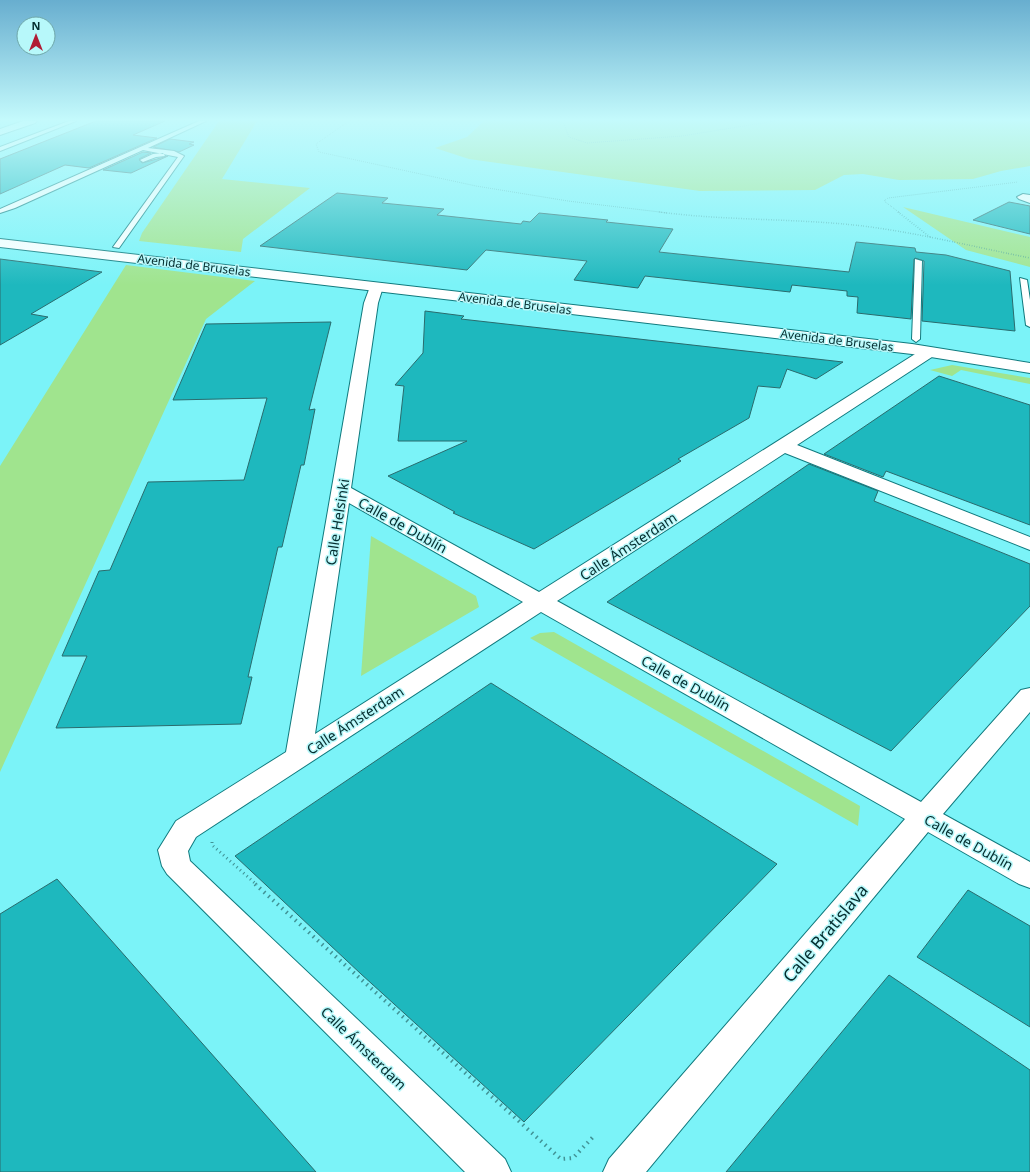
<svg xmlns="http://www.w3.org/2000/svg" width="1030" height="1172" font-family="'Noto Sans',sans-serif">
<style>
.green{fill:#a0e48e}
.building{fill:#1eb8be;stroke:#2a6b6d}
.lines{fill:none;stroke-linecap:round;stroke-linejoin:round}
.service-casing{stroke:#107a7e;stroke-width:2}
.minor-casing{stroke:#107a7e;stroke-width:2}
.secondary-casing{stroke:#107a7e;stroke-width:2}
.path-far3{stroke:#419396;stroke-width:1;stroke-dasharray:0.5 1.5;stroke-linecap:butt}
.path-far2{stroke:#419396;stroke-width:1.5;stroke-dasharray:0.5 2;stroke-linecap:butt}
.path-far1{stroke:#419396;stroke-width:3;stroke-dasharray:1 3.5;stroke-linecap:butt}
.path{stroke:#419396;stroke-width:4;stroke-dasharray:1.5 4.5;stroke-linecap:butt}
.service{fill:#fff;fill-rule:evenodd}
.minor{fill:#fff;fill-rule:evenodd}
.secondary{fill:#fff;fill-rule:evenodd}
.labels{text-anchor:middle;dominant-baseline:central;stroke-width:3;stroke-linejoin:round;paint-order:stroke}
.far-street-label{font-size:12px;fill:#042d2f;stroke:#b7f8fa}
.street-label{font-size:14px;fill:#042d2f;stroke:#b7f8fa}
.near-street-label{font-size:17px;fill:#042d2f;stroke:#b7f8fa}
</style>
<rect width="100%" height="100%" fill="#7bf3f8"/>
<path class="green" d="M 219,121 L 257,121 L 222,179 L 310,188 L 243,239 L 241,252 L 139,241 L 142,233 Z
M 484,121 L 1030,121 L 1030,166 L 1001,171 L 973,179 L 899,180 L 863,174 L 844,175 L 815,190 L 700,191 L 469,159 L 435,148 L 467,137 Z
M 903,207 L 1030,237 L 1030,267 L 966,250 Z
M 126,265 L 255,281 L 206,319 L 0,772 L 0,466 Z
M 952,365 L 1030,378 L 1030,384 L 961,370 L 952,376 L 930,370 Z
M 371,536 L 476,596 L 479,607 L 361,676 Z
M 554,632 L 860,806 L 858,826 L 530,638 L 540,633 Z"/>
<path class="building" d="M 96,121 L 165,121 L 133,135 L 157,138 L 89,168 L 65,165 L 0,194 L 0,159 Z
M 170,139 L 194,142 L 189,144 L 194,145 L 179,152 L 153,147 Z
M 143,152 L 151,153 L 139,159 L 142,163 L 168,156 L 131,173 L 103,170 Z
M 337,193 L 388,198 L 382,203 L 444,209 L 437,215 L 521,224 L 523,221 L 530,222 L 539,213 L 608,220 L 606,222 L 673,229 L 659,252 L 849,272 L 856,242 L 915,248 L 916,252 L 946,255 L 1010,271 L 1015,331 L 922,321 L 924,261 L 915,258 L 914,259 L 911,319 L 857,313 L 858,297 L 847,296 L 847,291 L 792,285 L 790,292 L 645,276 L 638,288 L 574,280 L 587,261 L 486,250 L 467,270 L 260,246 Z
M 1009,202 L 1030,206 L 1030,234 L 973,220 Z
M 0,259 L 102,272 L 31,314 L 48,317 L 0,345 Z
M 425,311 L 464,316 L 461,319 L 843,362 L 816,379 L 787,369 L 780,388 L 758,386 L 749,418 L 678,459 L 681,461 L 534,549 L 453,513 L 455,512 L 388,476 L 467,441 L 398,441 L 404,386 L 395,385 L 423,353 Z
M 331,322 L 309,410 L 315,409 L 304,465 L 301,465 L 282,547 L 278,547 L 248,677 L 252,677 L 241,724 L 56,728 L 87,656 L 62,656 L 99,571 L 110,570 L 148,482 L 244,480 L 267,398 L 173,400 L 206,324 Z
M 939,376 L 1030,405 L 1030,525 L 886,471 L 883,477 L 824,454 Z
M 809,464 L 878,491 L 874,501 L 1030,564 L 1030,606 L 891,751 L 607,602 Z
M 491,683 L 777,864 L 524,1122 L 361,974 L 235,856 Z
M 57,879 L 316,1172 L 0,1172 L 0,914 Z
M 968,890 L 1030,926 L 1030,1027 L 917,957 Z
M 889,975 L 1030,1070 L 1030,1172 L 726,1172 Z"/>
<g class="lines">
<g class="service-casing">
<path id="service" d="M 69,121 L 76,121 L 0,151 L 0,147 Z
M 199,121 L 206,121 L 148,148 L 174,151 L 184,156 L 119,248 L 113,247 L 178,157 L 143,150 L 15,208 L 0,213 L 0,209 Z
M 163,153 L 165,156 L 156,157 L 143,162 L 140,160 L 153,154 Z
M 915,259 L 922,261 L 920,339 L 916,342 L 912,339 Z
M 1020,278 L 1027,280 L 1030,300 L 1030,327 L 1026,325 Z"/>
</g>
<g class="minor-casing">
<path id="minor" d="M 23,121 L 37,121 L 35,123 L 0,135 L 0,129 Z
M 1023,194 L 1030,195 L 1030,203 L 1019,199 L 1017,197 Z
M 376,283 L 381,284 L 383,287 L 378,303 L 351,488 L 539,592 L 923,349 L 935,349 L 937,352 L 935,355 L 797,445 L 1030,537 L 1030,550 L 785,453 L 557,601 L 921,802 L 1021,690 L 1030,688 L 1030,712 L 943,814 L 1030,862 L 1030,888 L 1019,884 L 928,832 L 646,1172 L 603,1172 L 609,1159 L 905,819 L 541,612 L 196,837 L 188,851 L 190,861 L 505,1159 L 511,1172 L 465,1172 L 167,874 L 162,866 L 158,850 L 176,821 L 286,752 L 364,303 L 371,284 ZM 349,503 L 523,602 L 315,734 Z"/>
</g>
<g class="secondary-casing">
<path id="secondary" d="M 0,239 L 912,344 L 1030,363 L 1030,373 L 912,354 L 0,247 Z"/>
</g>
<path class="path-far3" d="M 349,121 L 316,144 L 319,152 L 476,186 L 568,201 L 668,213
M 558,121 L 564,124 L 569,137 L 587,143 L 682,136 L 775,121
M 900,213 L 884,201 L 888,198 L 1018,182"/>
<path class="path-far2" d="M 659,212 C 727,221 795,218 863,226 C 919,233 975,247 1030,258
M 898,212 L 930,237"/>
<path class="path-far1" d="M 212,842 L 212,845 L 257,885"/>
<path class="path" d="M 255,884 L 561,1159 L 573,1158 L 594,1136"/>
<use href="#service" class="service"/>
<use href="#minor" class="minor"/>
<use href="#secondary" class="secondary"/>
</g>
<linearGradient id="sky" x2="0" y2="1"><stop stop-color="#68aecf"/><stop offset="0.42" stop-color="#c4fafc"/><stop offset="1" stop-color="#c4fafc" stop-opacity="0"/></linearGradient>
<rect width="1030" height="285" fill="url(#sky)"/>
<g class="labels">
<g class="far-street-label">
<text transform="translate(194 265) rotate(7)">Avenida de Bruselas</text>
<text transform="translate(515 303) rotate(7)">Avenida de Bruselas</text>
<text transform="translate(837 340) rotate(7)">Avenida de Bruselas</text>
</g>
<g class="street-label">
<text transform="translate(337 522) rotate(-81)">Calle Helsinki</text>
<text transform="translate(403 525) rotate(29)">Calle de Dublín</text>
<text transform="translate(628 546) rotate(-33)">Calle Ámsterdam</text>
<text transform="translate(686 683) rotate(29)">Calle de Dublín</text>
<text transform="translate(355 720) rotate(-33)">Calle Ámsterdam</text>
<text transform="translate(969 842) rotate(29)">Calle de Dublín</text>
<text transform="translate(364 1048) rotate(44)">Calle Ámsterdam</text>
</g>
<g class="near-street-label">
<text transform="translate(825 933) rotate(-50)">Calle Bratislava</text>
</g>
</g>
<g transform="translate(36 36)"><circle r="19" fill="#b7f8fa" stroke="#6fa7a9"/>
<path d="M0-3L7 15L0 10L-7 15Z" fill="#b01c35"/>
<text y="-6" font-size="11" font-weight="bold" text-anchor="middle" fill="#042d2f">N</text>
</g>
</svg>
